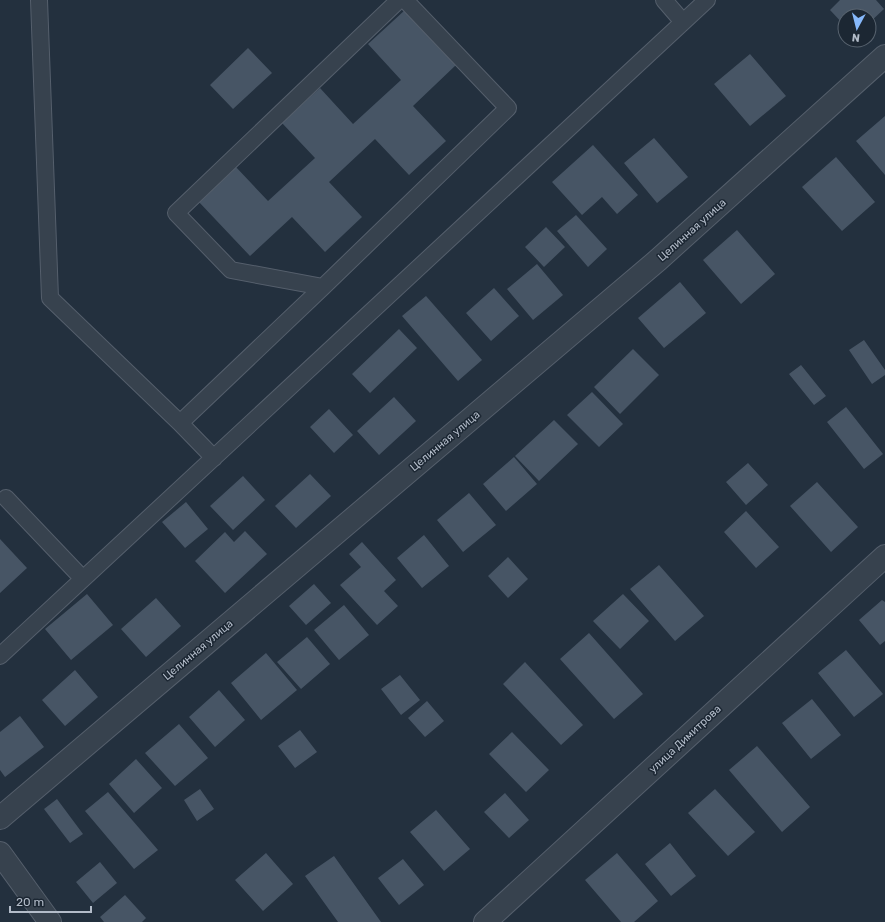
<svg xmlns="http://www.w3.org/2000/svg" width="885" height="922" font-family="Rubik,sans-serif">
<style>
.building{fill:#475565}
.lines{fill:none;stroke-linecap:round;stroke-linejoin:round}
.service-casing{stroke:#555f6c;stroke-width:18}
.minor-casing{stroke:#555f6c;stroke-width:24}
.tertiary-casing{stroke:#555f6c;stroke-width:24}
.service{stroke:#37424e;stroke-width:16}
.minor{stroke:#37424e;stroke-width:22}
.tertiary{stroke:#37424e;stroke-width:22}
.labels{text-anchor:middle;dominant-baseline:central;stroke-width:3;stroke-linejoin:round;paint-order:stroke}
.street-label{font-size:11px;fill:#b3bcc9;stroke:#1c2733}
</style>
<rect width="100%" height="100%" fill="#23303e"/>
<path class="building" d="M 840,0 L 876,0 L 884,9 L 869,23 L 869,16 L 845,16 L 845,26 L 830,10 Z
M 405,10 L 456,65 L 413,106 L 446,141 L 409,175 L 375,139 L 329,182 L 362,217 L 325,252 L 292,217 L 250,256 L 198,201 L 235,166 L 268,201 L 315,158 L 282,123 L 320,88 L 353,124 L 401,80 L 368,44 Z
M 248,48 L 272,73 L 233,109 L 210,85 Z
M 750,54 L 786,96 L 750,126 L 714,84 Z
M 885,116 L 885,175 L 856,141 Z
M 654,138 L 688,177 L 657,203 L 624,163 Z
M 593,145 L 638,195 L 617,214 L 602,197 L 582,215 L 552,182 Z
M 836,157 L 875,202 L 842,231 L 802,187 Z
M 576,215 L 607,249 L 588,267 L 557,231 Z
M 546,227 L 565,247 L 544,267 L 525,247 Z
M 737,230 L 775,274 L 741,304 L 703,260 Z
M 537,264 L 563,295 L 533,320 L 507,289 Z
M 680,282 L 706,313 L 664,348 L 638,318 Z
M 494,288 L 519,316 L 491,341 L 466,313 Z
M 426,296 L 482,360 L 458,381 L 402,316 Z
M 399,329 L 417,348 L 370,393 L 352,374 Z
M 864,340 L 885,370 L 885,375 L 872,384 L 849,350 Z
M 633,349 L 659,375 L 620,414 L 594,387 Z
M 801,365 L 826,396 L 814,405 L 789,374 Z
M 592,392 L 623,424 L 599,447 L 567,415 Z
M 394,397 L 416,421 L 379,455 L 357,431 Z
M 846,407 L 883,454 L 864,469 L 827,422 Z
M 329,409 L 353,435 L 334,453 L 310,427 Z
M 554,420 L 578,444 L 539,481 L 515,456 Z
M 514,457 L 537,484 L 506,511 L 483,484 Z
M 748,463 L 768,485 L 746,505 L 726,482 Z
M 310,474 L 331,496 L 296,528 L 275,506 Z
M 243,476 L 265,500 L 233,530 L 210,506 Z
M 817,482 L 858,527 L 831,552 L 790,506 Z
M 469,493 L 496,525 L 463,552 L 437,520 Z
M 186,502 L 208,529 L 185,548 L 162,522 Z
M 746,511 L 779,547 L 756,568 L 724,532 Z
M 245,531 L 267,554 L 225,593 L 195,561 L 225,532 L 234,542 Z
M 424,535 L 449,566 L 422,588 L 397,558 Z
M 0,539 L 27,568 L 0,593 Z
M 362,542 L 396,580 L 384,591 L 398,606 L 377,625 L 340,585 L 361,567 L 349,554 Z
M 508,557 L 528,579 L 508,598 L 488,576 Z
M 659,565 L 704,616 L 675,641 L 630,589 Z
M 314,584 L 331,603 L 306,625 L 289,606 Z
M 87,594 L 113,625 L 71,660 L 45,629 Z
M 623,594 L 649,621 L 620,649 L 593,621 Z
M 156,598 L 181,626 L 146,657 L 121,629 Z
M 882,600 L 885,602 L 885,641 L 880,645 L 859,620 Z
M 344,605 L 369,635 L 339,660 L 314,630 Z
M 589,633 L 643,694 L 614,719 L 560,659 Z
M 307,637 L 330,664 L 301,689 L 277,662 Z
M 846,650 L 883,694 L 854,717 L 818,673 Z
M 266,653 L 297,690 L 261,720 L 231,683 Z
M 525,662 L 583,725 L 561,745 L 503,684 Z
M 75,670 L 98,697 L 65,726 L 42,700 Z
M 400,675 L 420,700 L 401,715 L 381,689 Z
M 219,690 L 245,720 L 215,747 L 189,717 Z
M 812,699 L 841,735 L 811,759 L 782,723 Z
M 427,701 L 444,721 L 425,737 L 408,718 Z
M 20,716 L 44,747 L 5,777 L 0,770 L 0,732 Z
M 179,724 L 208,758 L 175,786 L 145,753 Z
M 300,730 L 317,752 L 295,768 L 278,746 Z
M 512,732 L 549,770 L 526,792 L 489,754 Z
M 757,746 L 810,807 L 782,832 L 729,770 Z
M 136,759 L 162,788 L 134,813 L 109,784 Z
M 200,789 L 214,809 L 197,821 L 184,800 Z
M 715,789 L 755,832 L 728,856 L 688,813 Z
M 108,792 L 158,850 L 134,869 L 85,811 Z
M 505,793 L 529,820 L 509,838 L 484,812 Z
M 57,799 L 83,834 L 70,843 L 44,809 Z
M 436,810 L 470,849 L 444,871 L 410,832 Z
M 670,843 L 696,876 L 671,896 L 645,864 Z
M 266,853 L 293,884 L 263,911 L 235,880 Z
M 617,853 L 658,901 L 634,922 L 621,922 L 585,880 Z
M 334,856 L 381,922 L 338,922 L 305,876 Z
M 403,859 L 424,885 L 399,905 L 378,878 Z
M 100,862 L 117,883 L 93,903 L 76,882 Z
M 125,895 L 146,918 L 142,922 L 104,922 L 100,917 Z"/>
<g class="lines">
<g class="service-casing">
<path id="service" d="M 39,0 L 50,298 L 180,423 L 214,458
M 664,0 L 683,22
M 323,287 L 231,270 L 176,213 L 399,0
M 180,423 L 323,287 L 508,108 L 405,0
M 6,498 L 83,579
M 0,656 L 707,0"/>
</g>
<g class="minor-casing">
<path id="minor" d="M 0,818 L 658,260 L 885,56
M 485,922 L 885,556"/>
</g>
<g class="tertiary-casing">
<path id="tertiary" d="M 0,853 L 50,922"/>
</g>
<use href="#service" class="service"/>
<use href="#minor" class="minor"/>
<use href="#tertiary" class="tertiary"/>
</g>
<g class="labels">
<g class="street-label">
<text transform="translate(692 230) rotate(-42)">Целинная улица</text>
<text transform="translate(445 441) rotate(-40)">Целинная улица</text>
<text transform="translate(198 650) rotate(-40)">Целинная улица</text>
<text transform="translate(685 739) rotate(-43)">улица Димитрова</text>
</g>
</g>
<g transform="translate(857 28) rotate(187)"><circle r="19" fill="#1c2733" stroke="#58636f"/>
<path d="M0-3L7 15L0 10L-7 15Z" fill="#86b8fb"/>
<text y="-6" font-size="11" font-weight="bold" text-anchor="middle" fill="#b3bcc9">N</text>
</g>
<path d="M10 906v6h81v-6" fill="none" stroke="#b3bcc9" stroke-width="2"/>
<text x="16" y="906" font-size="12" fill="#b3bcc9" stroke="#1c2733" stroke-width="3" paint-order="stroke">20 m</text>
</svg>
